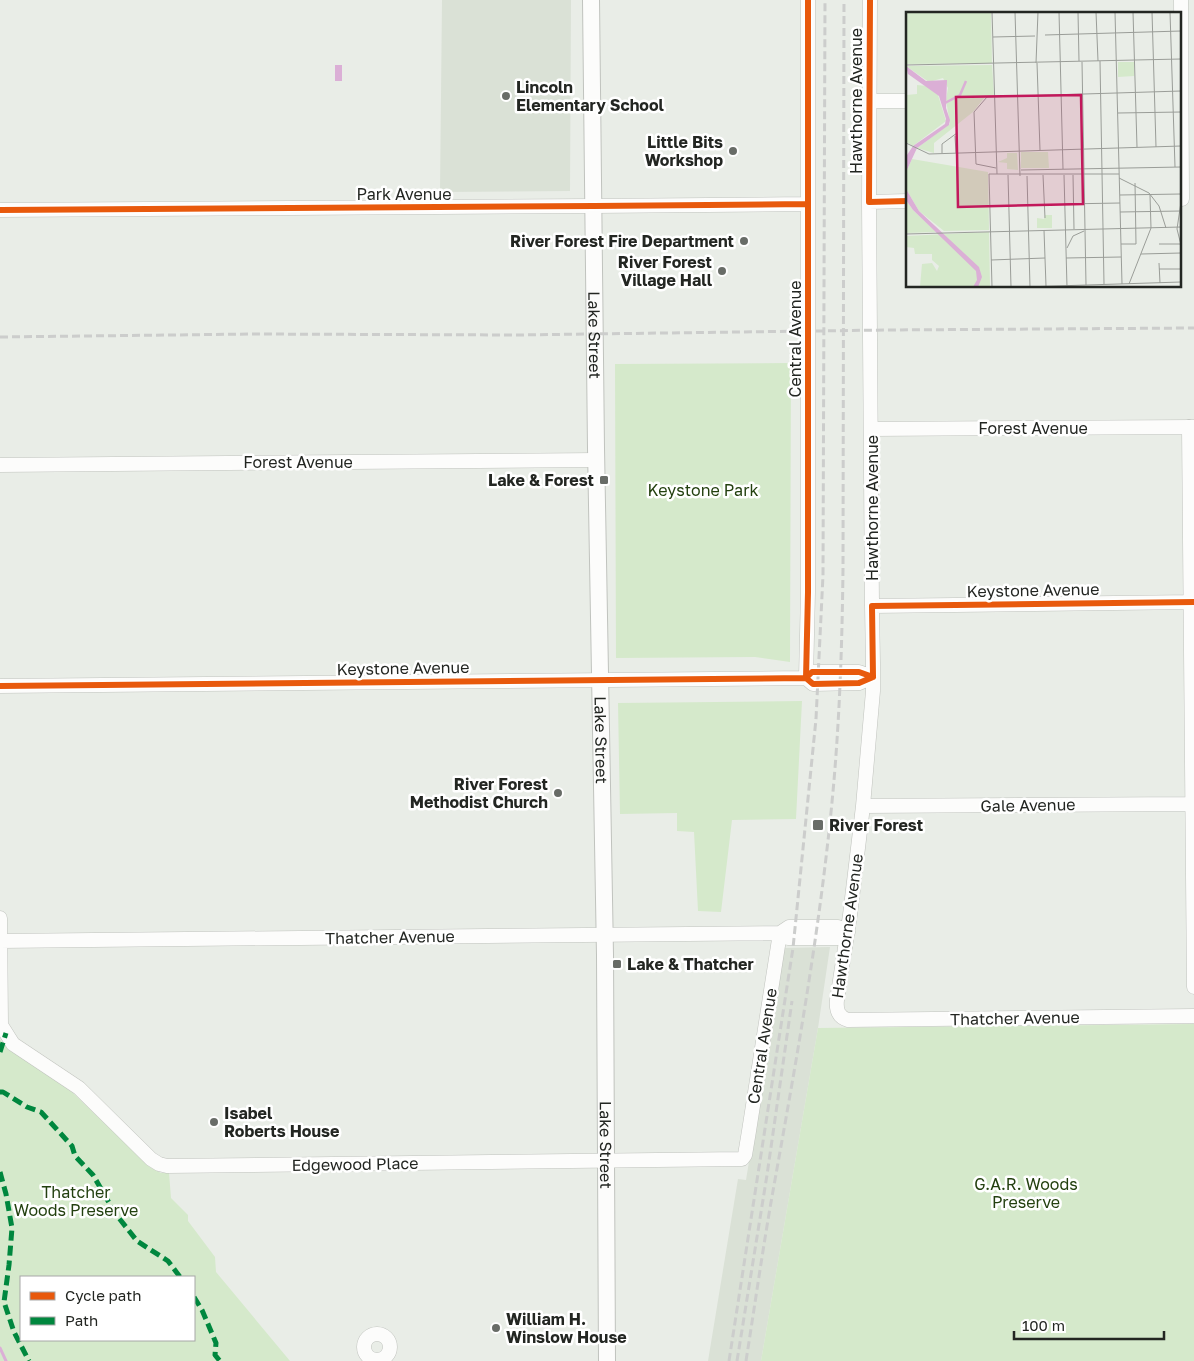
<svg xmlns="http://www.w3.org/2000/svg" width="1194" height="1361" font-family="'Golos Text',sans-serif">
<style>
.built{fill:#dae1d6}
.green{fill:#d5e9cb;fill-rule:evenodd}
.water{fill:#dbafd6}
.lines{fill:none;stroke-linecap:round;stroke-linejoin:round}
.stream{stroke:#dbafd6;stroke-width:3}
.minor-casing{stroke:#c0c3be;stroke-width:15}
.major-casing{stroke:#c0c3be;stroke-width:18}
.minor{stroke:#fcfcfb;stroke-width:14}
.major{stroke:#fcfcfb;stroke-width:16}
.rail{stroke:#cccdcc;stroke-width:3;stroke-dasharray:8 4;stroke-linecap:butt}
.quiet{stroke:#00873e;stroke-width:5;stroke-dasharray:10 5;stroke-linecap:butt}
.cycleway-casing{stroke:#fff;stroke-width:9}
.cycleway{stroke:#e8590c;stroke-width:6}
.poi-dot{fill:#686c67;stroke:#fff;stroke-width:2}
.labels{text-anchor:middle;dominant-baseline:central;stroke-width:5;stroke-linejoin:round;paint-order:stroke}
.poi-label{font-size:16px;font-weight:bold;fill:#232622;stroke:#fff;text-anchor:start}
.street-label{font-size:16px;fill:#232622;stroke:#fff}
.park-label{font-size:16px;fill:#23400f;stroke:#fff}
.inset-river{fill:none;stroke:#dbafd6;stroke-width:2.5}
.inset-road{fill:none;stroke:#9a9d98;stroke-width:1}
.view{fill:#c2185b;fill-opacity:0.15;stroke:#c2185b;stroke-width:2.5}
.inset-edge{fill:none;stroke:#232622;stroke-width:2.5}
</style>
<rect width="100%" height="100%" fill="#e9ede7"/>
<path class="built" d="M 442,0 L 571,0 L 570,191 L 440,192 Z
M 830,947 L 818,1028 L 761,1361 L 708,1361 L 738,1179 L 746,1180 L 784,948 Z"/>
<path class="green" d="M 791,363 L 790,662 L 755,657 L 616,658 L 615,364 Z
M 802,701 L 796,819 L 732,820 L 721,912 L 698,911 L 694,832 L 677,831 L 677,813 L 620,814 L 618,703 Z
M 1194,1024 L 1194,1361 L 761,1361 L 818,1028 Z
M 0,1039 L 3,1044 L 9,1049 L 71,1091 L 150,1167 L 161,1173 L 169,1173 L 171,1198 L 188,1215 L 188,1221 L 215,1257 L 216,1272 L 290,1361 L 0,1361 ZM 21,1277 L 194,1277 L 194,1340 L 21,1340 Z"/>
<path class="water" d="M 335,65 L 342,65 L 342,81 L 335,81 Z"/>
<g class="lines">
<path class="stream" d="M 0,1348 L 6,1361"/>
<g class="minor-casing">
<path id="minor" d="M 870,0 L 869,202 L 872,606 L 873,664 L 873,691 L 863,806 L 850,915 L 837,1000 C 836,1010 838,1017 848,1020 L 1194,1016
M 1181,0 L 1182,199
M 870,101 L 908,101
M 869,202 L 908,201
M 0,210 L 594,206 L 808,204
M 1189,427 L 1194,987
M 871,429 L 1194,427
M 0,465 L 597,460
M 872,606 L 1194,602
M 806,678 L 808,592 L 808,0
M 806,678 L 813,684 L 859,683 L 873,677
M 0,686 L 806,678 L 812,672 L 859,672 L 873,677
M 863,806 L 1194,804
M 0,918 L 1,1025 L 13,1044 L 79,1088 L 151,1159 L 159,1164 L 167,1166 L 742,1159 L 745,1155 L 749,1131 L 780,933
M 780,933 L 788,938 L 837,938 L 848,932
M 0,941 L 780,933 L 789,927 L 838,927 L 848,932
M364 1347a13 13 0 1 1 26 0a13 13 0 1 1-26 0Z"/>
</g>
<g class="major-casing">
<g id="major">
<path id="s1" d="M 591,0 L 596,448 L 605,955 L 607,1361"/>
</g>
</g>
<use href="#minor" class="minor"/>
<use href="#major" class="major"/>
<path class="rail" d="M 0,337 L 255,334 L 516,335 L 887,330 L 1194,328
M 729,1361 L 793,948 L 816,719 L 823,575 L 825,0
M 737,1361 L 767,1175 L 792,1001
M 746,1361 C 755,1304 763,1247 773,1191 C 795,1068 817,946 830,822 C 839,738 842,654 843,569 L 844,0"/>
<path class="quiet" d="M 0,1052 L 6,1033
M 0,1092 L 3,1092 L 27,1107 L 41,1112 L 72,1146 L 75,1156 L 93,1175 L 115,1213 L 137,1241 L 168,1261 L 180,1277
M 0,1172 L 6,1194 L 12,1228 L 9,1265 L 4,1302 L 14,1332 L 29,1361
M 194,1297 L 202,1310 L 216,1343 L 215,1355 L 220,1361"/>
<g class="cycleway-casing">
<path id="cycleway" d="M 870,0 L 869,202 L 908,201
M 0,210 L 594,206 L 808,204
M 873,677 L 872,606 L 1194,602
M 806,678 L 808,592 L 808,0
M 806,678 L 813,684 L 859,683 L 873,677
M 0,686 L 806,678 L 812,672 L 859,672 L 873,677"/>
</g>
<use href="#cycleway" class="cycleway"/>
</g>
<g class="poi-dot">
<circle cx="506" cy="96" r="5"/>
<circle cx="733" cy="151" r="5"/>
<circle cx="744" cy="241" r="5"/>
<circle cx="722" cy="271" r="5"/>
<rect x="599" y="475" width="10" height="10" rx="2.5"/>
<circle cx="558" cy="793" r="5"/>
<rect x="812" y="819" width="12" height="12" rx="2.5"/>
<rect x="612" y="959" width="10" height="10" rx="2.5"/>
<circle cx="214" cy="1122" r="5"/>
<circle cx="496" cy="1328" r="5"/>
</g>
<g class="labels">
<g class="poi-label">
<text x="516" y="87">Lincoln<tspan x="516" dy="18">Elementary School</tspan></text>
<text x="723" y="142" text-anchor="end">Little Bits<tspan x="723" dy="18">Workshop</tspan></text>
<text x="734" y="241" text-anchor="end">River Forest Fire Department</text>
<text x="712" y="262" text-anchor="end">River Forest<tspan x="712" dy="18">Village Hall</tspan></text>
<text x="594" y="480" text-anchor="end">Lake &amp; Forest</text>
<text x="548" y="784" text-anchor="end">River Forest<tspan x="548" dy="18">Methodist Church</tspan></text>
<text x="829" y="825">River Forest</text>
<text x="627" y="964">Lake &amp; Thatcher</text>
<text x="224" y="1113">Isabel<tspan x="224" dy="18">Roberts House</tspan></text>
<text x="506" y="1319">William H.<tspan x="506" dy="18">Winslow House</tspan></text>
</g>
<g class="street-label">
<text transform="translate(856 101) rotate(-90)">Hawthorne Avenue</text>
<text x="404" y="194">Park Avenue</text>
<text stroke="none"><textPath href="#s1" startOffset="335">Lake Street</textPath></text>
<text transform="translate(795 339) rotate(-90)">Central Avenue</text>
<text x="1033" y="428">Forest Avenue</text>
<text x="298" y="462">Forest Avenue</text>
<text transform="translate(872 508) rotate(-90)">Hawthorne Avenue</text>
<text transform="translate(1033 590) rotate(-1)">Keystone Avenue</text>
<text transform="translate(403 668) rotate(-1)">Keystone Avenue</text>
<text stroke="none"><textPath href="#s1" startOffset="740">Lake Street</textPath></text>
<text transform="translate(1028 805) rotate(-1)">Gale Avenue</text>
<text transform="translate(847 926) rotate(-82)">Hawthorne Avenue</text>
<text transform="translate(390 937) rotate(-1)">Thatcher Avenue</text>
<text transform="translate(1015 1018) rotate(-1)">Thatcher Avenue</text>
<text transform="translate(762 1046) rotate(-81)">Central Avenue</text>
<text stroke="none"><textPath href="#s1" startOffset="1145">Lake Street</textPath></text>
<text transform="translate(355 1164) rotate(-1)">Edgewood Place</text>
</g>
<g class="park-label">
<text x="703" y="490">Keystone Park</text>
<text x="1026" y="1184">G.A.R. Woods<tspan x="1026" dy="18">Preserve</tspan></text>
<text x="76" y="1192">Thatcher<tspan x="76" dy="18">Woods Preserve</tspan></text>
</g>
</g>
<g transform="translate(906 12)">
<rect width="275" height="275" fill="#e9ede7"/>
<path d="M 0,0 L 85,0 L 86,51 L 0,52 ZM 212,50 L 228,50 L 228,64 L 212,65 ZM 86,53 L 88,83 L 79,85 L 67,100 L 28,131 L 28,141 L 11,136 L 44,112 L 40,88 L 42,76 L 37,66 L 23,70 L 0,54 ZM 11,73 L 21,74 L 32,83 L 40,109 L 7,134 L 0,130 L 0,83 L 11,82 ZM 115,140 L 142,140 L 143,156 L 115,156 ZM 101,141 L 111,141 L 112,158 L 101,157 L 101,151 L 92,150 L 101,146 ZM 6,147 L 82,160 L 83,218 L 38,219 L 13,199 L 0,177 L 0,160 ZM 0,188 L 7,198 L 30,220 L 0,221 ZM 139,203 L 146,203 L 146,216 L 131,216 L 131,206 L 138,207 ZM 83,220 L 84,274 L 14,275 L 16,252 L 26,251 L 31,259 L 33,254 L 26,248 L 26,242 L 9,242 L 8,236 L 0,235 L 0,224 Z" fill="#d5e9cb"/>
<path d="M 0,54 L 20,69 L 41,68 L 40,96 L 44,108 L 43,113 L 11,136 L 0,160 L 1,143 L 7,134 L 39,112 L 40,107 L 33,84 L 2,62 ZM 0,177 L 13,199 L 73,255 L 76,265 L 72,275 L 67,275 L 71,268 L 70,259 L 7,198 L 0,188 Z" fill="#dbafd6"/>
<path class="inset-river" d="M 39,91 L 54,83 L 60,69"/>
<path class="inset-road" d="M 86,0 L 91,162M 109,0 L 114,164M 153,0 L 157,157M 172,0 L 173,49M 190,0 L 192,49M 209,0 L 216,272M 227,0 L 231,135M 246,0 L 250,135M 264,0 L 269,155M 139,23 L 275,19M 87,25 L 129,24M 194,49 L 198,272M 176,50 L 180,273M 130,51 L 132,0M 131,51 L 134,138M 0,53 L 275,47M 212,101 L 275,100M 49,124 L 50,141M 0,131 L 23,142 L 275,134M 36,141 L 36,132 L 51,121M 90,156 L 70,152 L 68,100 L 81,85 L 275,79M 115,158 L 275,155M 102,163 L 105,275M 137,163 L 139,206M 158,163 L 161,275M 167,163 L 168,217M 121,164 L 124,275M 213,166 L 243,181 L 253,194 L 260,216M 214,183 L 275,182M 275,190 L 271,217 L 275,233M 158,192 L 214,191M 83,194 L 138,193M 214,200 L 275,199M 138,218 L 140,274M 0,222 L 275,215M 215,232 L 230,232 L 229,171M 253,232 L 275,232M 161,236 L 167,224 L 178,219M 235,242 L 275,241M 160,246 L 215,245M 85,248 L 139,246M 253,251 L 254,271M 253,257 L 275,257M 223,272 L 245,216 L 244,183M 86,275 L 83,162 L 213,162M 118,275 L 275,270"/>
<path class="view" d="M 175,83 L 177,192 L 52,195 L 50,85 Z"/>
<rect width="275" height="275" class="inset-edge"/>
</g>
<rect x="20" y="1276" width="175" height="65" fill="#ffffff" stroke="#a7a8a7"/>
<rect x="30" y="1292" width="25" height="8" fill="#e8590c" stroke="#a7a8a7"/>
<text x="65" y="1301" font-size="15" fill="#232622">Cycle path</text>
<rect x="30" y="1317" width="25" height="8" fill="#00873e" stroke="#a7a8a7"/>
<text x="65" y="1326" font-size="15" fill="#232622">Path</text>
<path d="M1014 1331v8h150v-8" fill="none" stroke="#232622" stroke-width="2.5"/>
<text x="1022" y="1331" font-size="15" fill="#232622" stroke="#ffffff" stroke-width="4" paint-order="stroke">100 m</text>
</svg>
